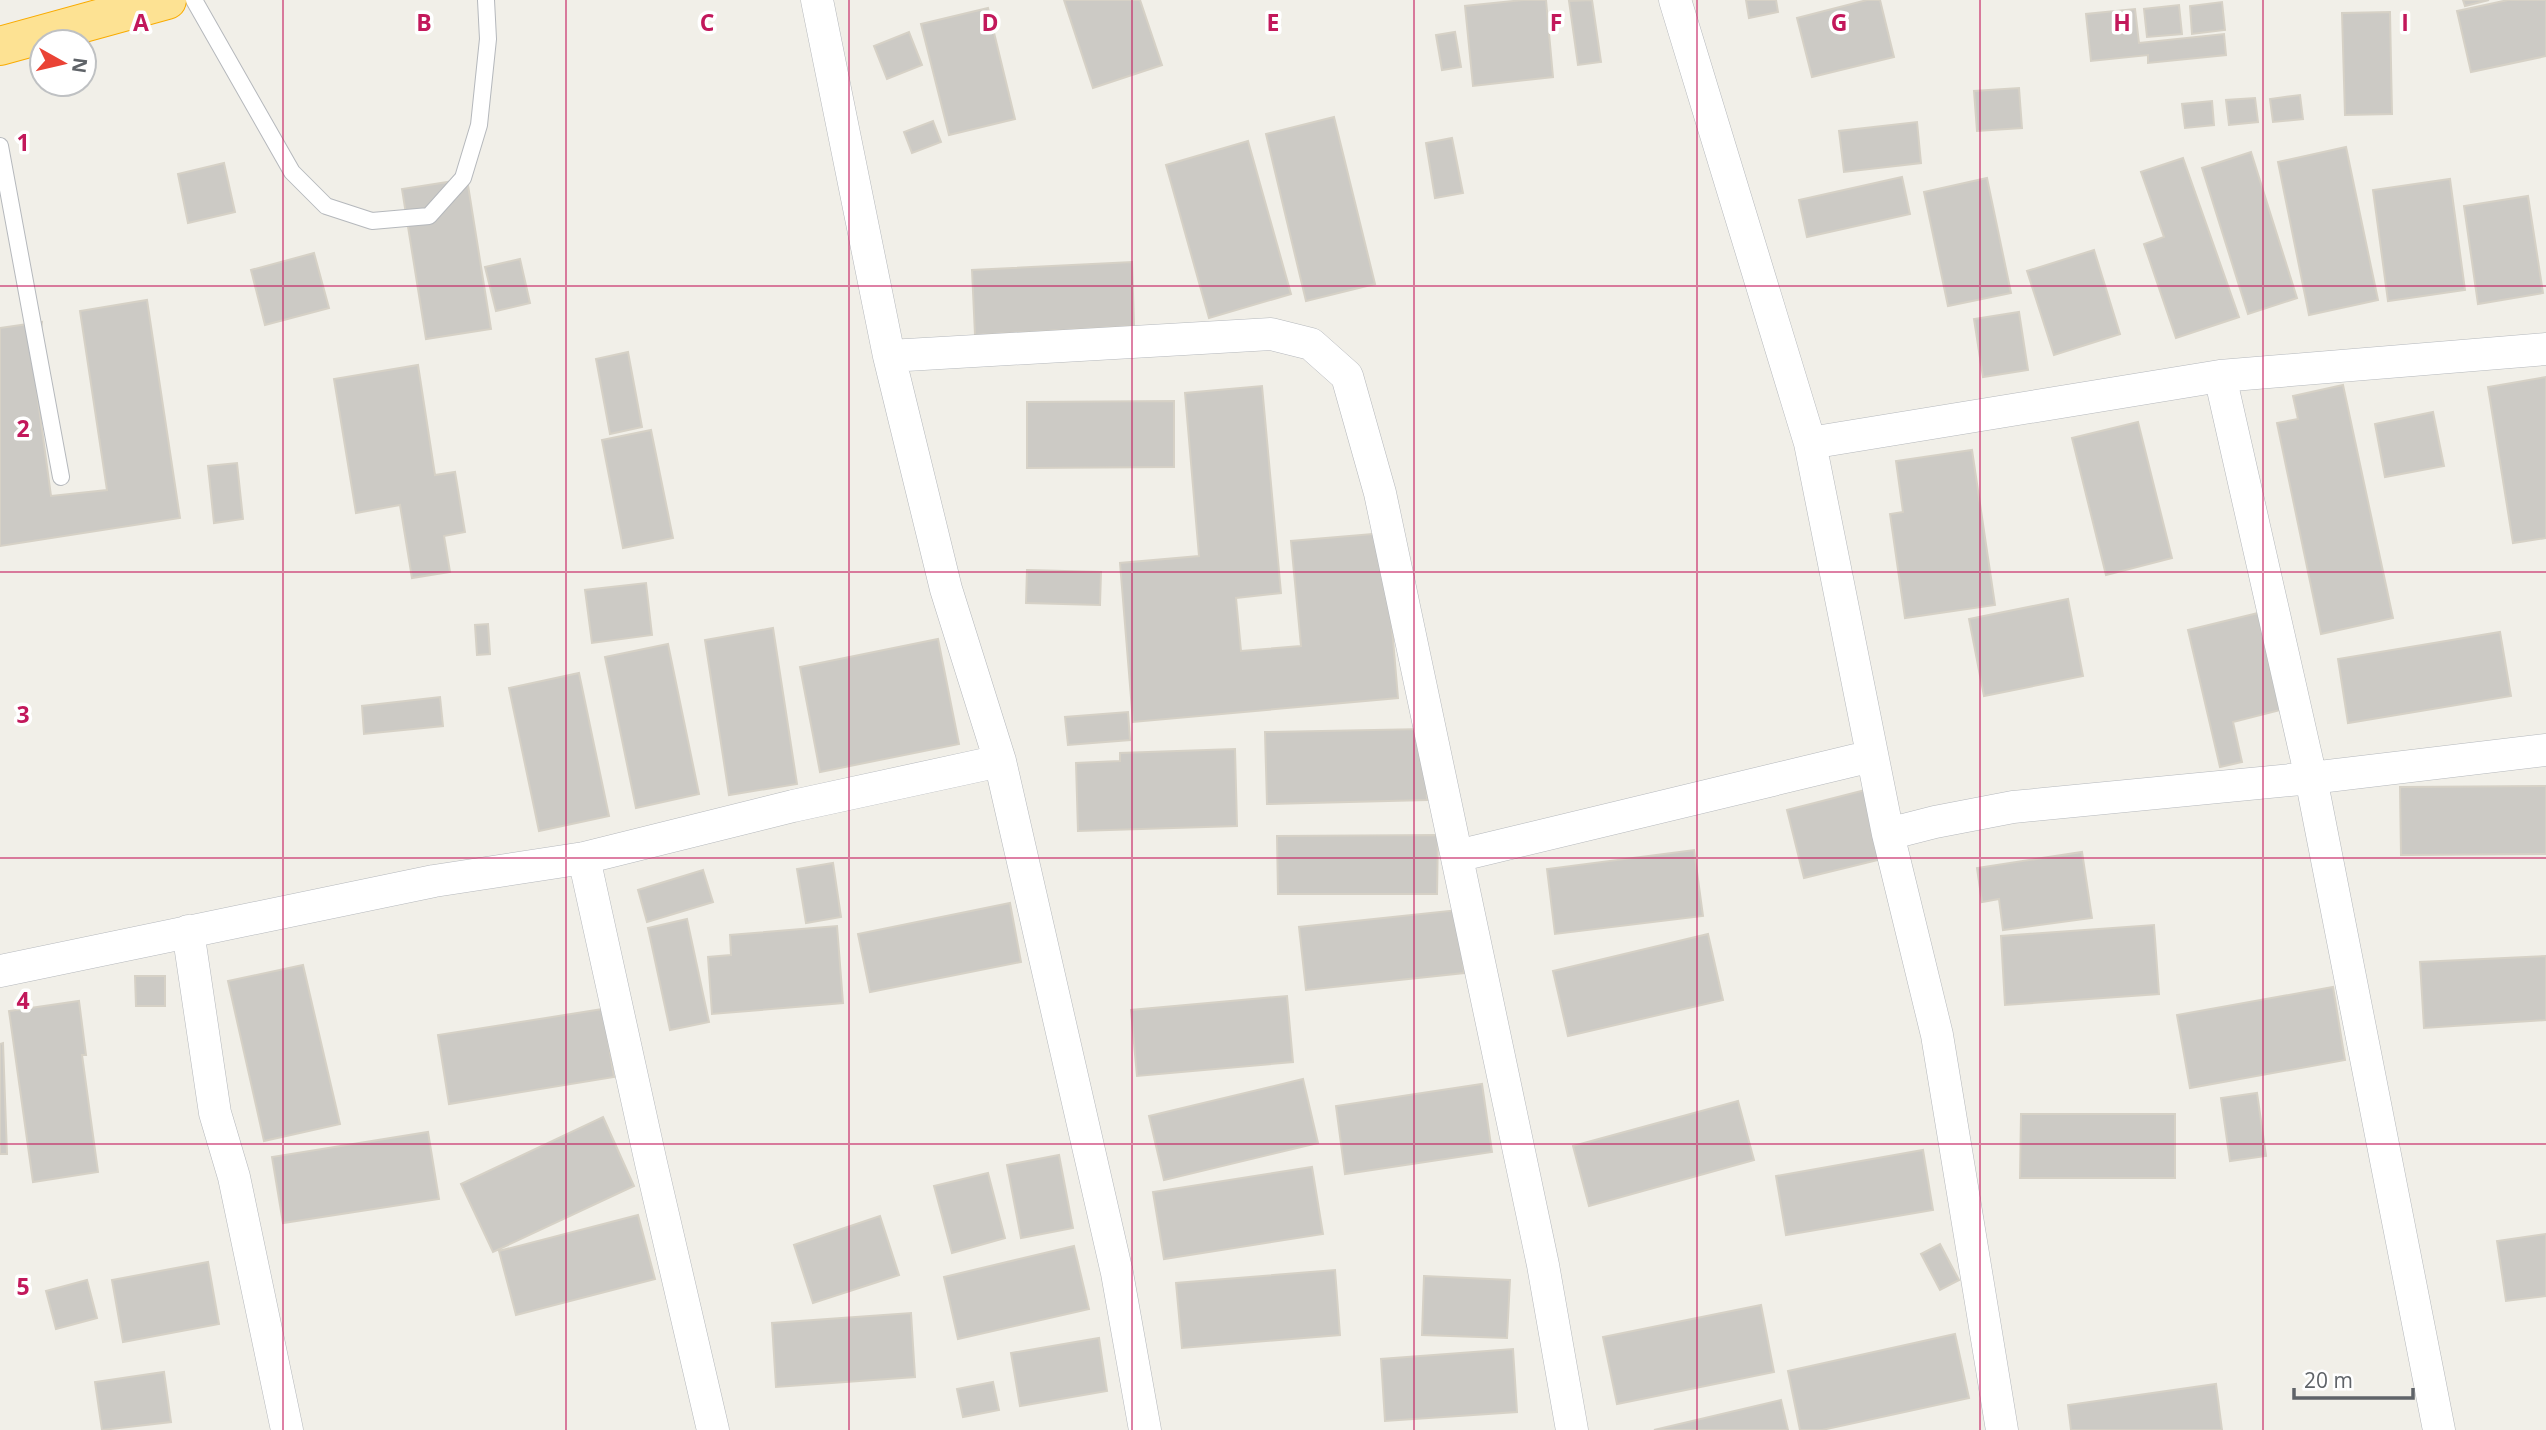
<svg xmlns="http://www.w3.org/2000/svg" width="2546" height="1430" font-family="'Open Sans',sans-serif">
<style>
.building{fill:#cccac5;stroke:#d6d1c6;stroke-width:2}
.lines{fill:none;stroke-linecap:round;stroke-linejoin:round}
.lane-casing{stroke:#b5b8bc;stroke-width:18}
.street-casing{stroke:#b5b8bc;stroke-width:33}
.highway-casing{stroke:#f9ab00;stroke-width:40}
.lane{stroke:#fff;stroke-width:16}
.street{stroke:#fff;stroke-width:32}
.highway{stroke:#fde293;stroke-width:38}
.grid{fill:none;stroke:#c2185b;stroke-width:2;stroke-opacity:0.55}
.grid-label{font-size:23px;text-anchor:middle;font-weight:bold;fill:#c2185b;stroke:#fff;stroke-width:7;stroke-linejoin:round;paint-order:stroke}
</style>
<rect width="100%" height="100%" fill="#f1efe8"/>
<path class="building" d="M 1064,0 L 1140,0 L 1162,65 L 1093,88 Z
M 1523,0 L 1546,0 L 1553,77 L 1473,86 L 1465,6 Z
M 1592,0 L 1601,62 L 1578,65 L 1569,1 Z
M 1746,0 L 1776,0 L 1778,12 L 1749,18 Z
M 1867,0 L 1880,0 L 1894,57 L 1812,77 L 1797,18 Z
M 2463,0 L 2489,0 L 2465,6 Z
M 2508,0 L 2546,0 L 2546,56 L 2471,72 L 2457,11 Z
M 2222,2 L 2225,30 L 2192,34 L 2190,6 Z
M 2179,5 L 2182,34 L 2147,37 L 2144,9 Z
M 988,8 L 1015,119 L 949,135 L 921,24 Z
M 2135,9 L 2139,43 L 2224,34 L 2226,55 L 2148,63 L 2148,55 L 2091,61 L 2086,14 Z
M 2390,12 L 2392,114 L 2345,115 L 2342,13 Z
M 909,32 L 922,65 L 887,79 L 874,46 Z
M 1455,32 L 1461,67 L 1442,70 L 1436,35 Z
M 2019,88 L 2022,128 L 1977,131 L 1974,91 Z
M 2300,95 L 2303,119 L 2273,122 L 2270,99 Z
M 2255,98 L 2258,122 L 2229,125 L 2226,100 Z
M 2212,101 L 2214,125 L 2185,128 L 2182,104 Z
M 1334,117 L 1375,284 L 1306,301 L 1266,134 Z
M 933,121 L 941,142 L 912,153 L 904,132 Z
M 1917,122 L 1921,163 L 1844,172 L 1839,131 Z
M 1452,138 L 1463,193 L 1435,198 L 1426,143 Z
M 1248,141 L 1291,294 L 1209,318 L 1166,165 Z
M 2346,147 L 2378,300 L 2309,315 L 2278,162 Z
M 2251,152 L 2297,298 L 2248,314 L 2202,168 Z
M 2183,158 L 2239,317 L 2176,338 L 2144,244 L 2164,237 L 2141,172 Z
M 224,163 L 235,212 L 188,223 L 178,174 Z
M 1902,177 L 1910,214 L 1807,237 L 1799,200 Z
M 1987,178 L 2011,293 L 1948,306 L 1924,192 Z
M 467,179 L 491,329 L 426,339 L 402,189 Z
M 2450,179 L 2465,290 L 2388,301 L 2373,190 Z
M 2528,196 L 2543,293 L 2478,304 L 2464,206 Z
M 2094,250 L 2120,334 L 2054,355 L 2027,271 Z
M 314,253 L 329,308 L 265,325 L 251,270 Z
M 520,259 L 530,303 L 496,311 L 485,267 Z
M 1132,262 L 1134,326 L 975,335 L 972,270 Z
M 147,300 L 180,518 L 0,546 L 0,328 L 42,322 L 35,378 L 51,496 L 107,490 L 80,311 Z
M 2019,312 L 2028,370 L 1983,377 L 1974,319 Z
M 628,352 L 642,427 L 610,434 L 596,359 Z
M 418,365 L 435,475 L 455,472 L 465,532 L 444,536 L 450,572 L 412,578 L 400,505 L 356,513 L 334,379 Z
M 2546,377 L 2546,538 L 2513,543 L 2488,387 Z
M 2343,385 L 2393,618 L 2321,634 L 2277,423 L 2298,419 L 2293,396 Z
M 1262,386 L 1281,593 L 1236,598 L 1241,651 L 1301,646 L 1291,541 L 1384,533 L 1398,698 L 1133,722 L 1120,563 L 1199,556 L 1185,393 Z
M 1174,401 L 1174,467 L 1027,468 L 1027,402 Z
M 2433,412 L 2444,466 L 2385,477 L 2375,424 Z
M 2138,422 L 2172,558 L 2106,575 L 2072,438 Z
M 651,430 L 673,538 L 623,548 L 602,440 Z
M 1972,450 L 1995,605 L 1905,618 L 1890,514 L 1903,512 L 1896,461 Z
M 237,463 L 243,519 L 214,523 L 208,466 Z
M 1027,570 L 1101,572 L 1100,605 L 1026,603 Z
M 646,583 L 652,635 L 592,643 L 585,590 Z
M 2068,599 L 2083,676 L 1984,696 L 1969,619 Z
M 2258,613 L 2280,710 L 2233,722 L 2242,762 L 2220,767 L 2188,630 Z
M 488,624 L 490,654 L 477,655 L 475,625 Z
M 773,628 L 797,784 L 729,795 L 705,640 Z
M 2500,632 L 2511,696 L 2348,723 L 2338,659 Z
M 938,639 L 959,744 L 820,772 L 800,667 Z
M 668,644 L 699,794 L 636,808 L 605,657 Z
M 579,673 L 609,816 L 539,831 L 509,688 Z
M 440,697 L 443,726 L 364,734 L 362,706 Z
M 1128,712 L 1130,740 L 1068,745 L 1065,717 Z
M 1425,729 L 1427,800 L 1267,804 L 1265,732 Z
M 1235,749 L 1237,826 L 1078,831 L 1076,763 L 1120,761 L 1120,753 Z
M 2546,786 L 2546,854 L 2401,855 L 2400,787 Z
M 1873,788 L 1890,857 L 1804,878 L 1787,810 Z
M 1438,835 L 1437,894 L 1278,894 L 1277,836 Z
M 1694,850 L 1703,916 L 1555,934 L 1547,869 Z
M 2082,852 L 2092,918 L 2003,930 L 1999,899 L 1982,902 L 1977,868 Z
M 833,863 L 841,917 L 806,923 L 797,869 Z
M 703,870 L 713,902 L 647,922 L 638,890 Z
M 1010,903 L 1021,962 L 870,992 L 858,934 Z
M 1458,910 L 1464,973 L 1306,990 L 1299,927 Z
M 687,919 L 709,1022 L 670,1030 L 648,928 Z
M 2154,925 L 2159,994 L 2005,1005 L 2001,936 Z
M 837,926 L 843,1003 L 712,1014 L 708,957 L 731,955 L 730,935 Z
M 1708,934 L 1723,1000 L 1568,1036 L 1553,971 Z
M 2546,956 L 2546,1020 L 2424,1028 L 2420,962 Z
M 303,965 L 340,1124 L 264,1141 L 228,981 Z
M 135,976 L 165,976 L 165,1006 L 136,1006 Z
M 2333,987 L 2345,1060 L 2190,1088 L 2177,1015 Z
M 1287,996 L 1293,1062 L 1137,1076 L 1131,1010 Z
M 79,1001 L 86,1055 L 82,1055 L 98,1172 L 33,1182 L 9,1011 Z
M 603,1009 L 614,1077 L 449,1104 L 438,1035 Z
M 3,1043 L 7,1154 L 0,1154 L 0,1044 Z
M 1303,1079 L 1318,1143 L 1164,1180 L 1149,1116 Z
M 1482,1084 L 1492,1152 L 1345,1174 L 1336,1106 Z
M 2257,1093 L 2266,1156 L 2230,1161 L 2221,1098 Z
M 1738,1101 L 1754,1160 L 1589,1206 L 1573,1146 Z
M 2021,1114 L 2175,1114 L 2175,1178 L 2020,1178 Z
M 603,1117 L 634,1186 L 493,1252 L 461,1184 Z
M 428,1132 L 439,1199 L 283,1223 L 272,1157 Z
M 1923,1150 L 1933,1210 L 1786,1235 L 1776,1176 Z
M 1059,1155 L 1073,1228 L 1021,1238 L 1007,1165 Z
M 1312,1167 L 1323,1234 L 1164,1259 L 1153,1192 Z
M 988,1173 L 1005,1238 L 952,1253 L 934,1186 Z
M 638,1215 L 655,1279 L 516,1315 L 499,1251 Z
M 880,1216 L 899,1275 L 813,1303 L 794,1245 Z
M 2546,1234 L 2546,1296 L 2506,1301 L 2497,1241 Z
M 1940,1244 L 1959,1280 L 1940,1290 L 1921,1254 Z
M 1074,1246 L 1089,1309 L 958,1339 L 944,1277 Z
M 208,1262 L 219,1324 L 123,1342 L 112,1280 Z
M 1335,1270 L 1340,1335 L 1182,1348 L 1176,1283 Z
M 1424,1276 L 1510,1280 L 1507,1338 L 1422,1335 Z
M 87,1280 L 97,1318 L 56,1329 L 46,1291 Z
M 1761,1305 L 1774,1372 L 1617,1404 L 1603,1337 Z
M 911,1313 L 915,1377 L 776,1387 L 772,1323 Z
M 1955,1334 L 1969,1398 L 1822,1430 L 1800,1430 L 1788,1371 Z
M 1099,1338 L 1107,1391 L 1020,1406 L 1011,1353 Z
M 1513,1349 L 1517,1412 L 1385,1421 L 1381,1359 Z
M 164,1372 L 171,1422 L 102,1430 L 95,1382 Z
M 993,1382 L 999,1410 L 963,1417 L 957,1389 Z
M 2216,1384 L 2222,1430 L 2071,1430 L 2068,1405 Z
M 1781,1400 L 1788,1430 L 1654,1430 Z"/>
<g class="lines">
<g class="lane-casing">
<path id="lane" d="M 194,0 L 292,172 L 326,206 L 372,221 L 429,216 L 463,178 L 479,125 L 488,39 L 486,0
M 0,146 L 61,477"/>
</g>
<g class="street-casing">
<path id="street" d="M 817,0 L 889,356 L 946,589 L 1000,761 L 1117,1273 L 1145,1430
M 1675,0 L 1810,443 L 1888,834 L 1937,1035 L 2002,1430
M 889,356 L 1271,334 L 1311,344 L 1347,376 L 1380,493 L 1543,1265 L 1572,1430
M 2220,376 L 2311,778 L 2439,1430
M 1810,443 L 2220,376 L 2546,349
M 1888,834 L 1935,822 L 2013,807 L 2311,778 L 2546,750
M 1457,856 L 1872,756
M 584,858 L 651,1163 L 713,1430
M 188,931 L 215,1113 L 234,1177 L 287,1430
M 0,971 L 434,881 L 584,858 L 793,806 L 1000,761"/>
</g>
<g class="highway-casing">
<path id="highway" d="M 0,46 L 167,0"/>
</g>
<use href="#lane" class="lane"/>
<use href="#street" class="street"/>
<use href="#highway" class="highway"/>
</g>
<path class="grid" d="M 283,0 L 283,1430M 566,0 L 566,1430M 849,0 L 849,1430M 1132,0 L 1132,1430M 1414,0 L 1414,1430M 1697,0 L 1697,1430M 1980,0 L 1980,1430M 2263,0 L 2263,1430M 0,286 L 2546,286M 0,572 L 2546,572M 0,858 L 2546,858M 0,1144 L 2546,1144"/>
<g class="grid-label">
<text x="141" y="31">A</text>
<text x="424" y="31">B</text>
<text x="707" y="31">C</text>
<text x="990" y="31">D</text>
<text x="1273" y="31">E</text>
<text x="1556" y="31">F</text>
<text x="1839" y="31">G</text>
<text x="2122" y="31">H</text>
<text x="2405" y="31">I</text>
<text x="23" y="151">1</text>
<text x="23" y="437">2</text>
<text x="23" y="723">3</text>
<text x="23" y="1009">4</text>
<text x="23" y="1295">5</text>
</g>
<g transform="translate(63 63) rotate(98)"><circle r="33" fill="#ffffff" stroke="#bfc1c3" stroke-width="2"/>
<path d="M0-5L12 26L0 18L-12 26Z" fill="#ea4335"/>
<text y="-10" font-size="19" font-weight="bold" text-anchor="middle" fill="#5f6368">N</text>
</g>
<path d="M2294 1388v10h119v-10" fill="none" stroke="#5f6368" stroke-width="3.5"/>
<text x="2304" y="1388" font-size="21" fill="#5f6368" stroke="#ffffff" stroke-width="5" paint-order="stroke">20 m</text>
</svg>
